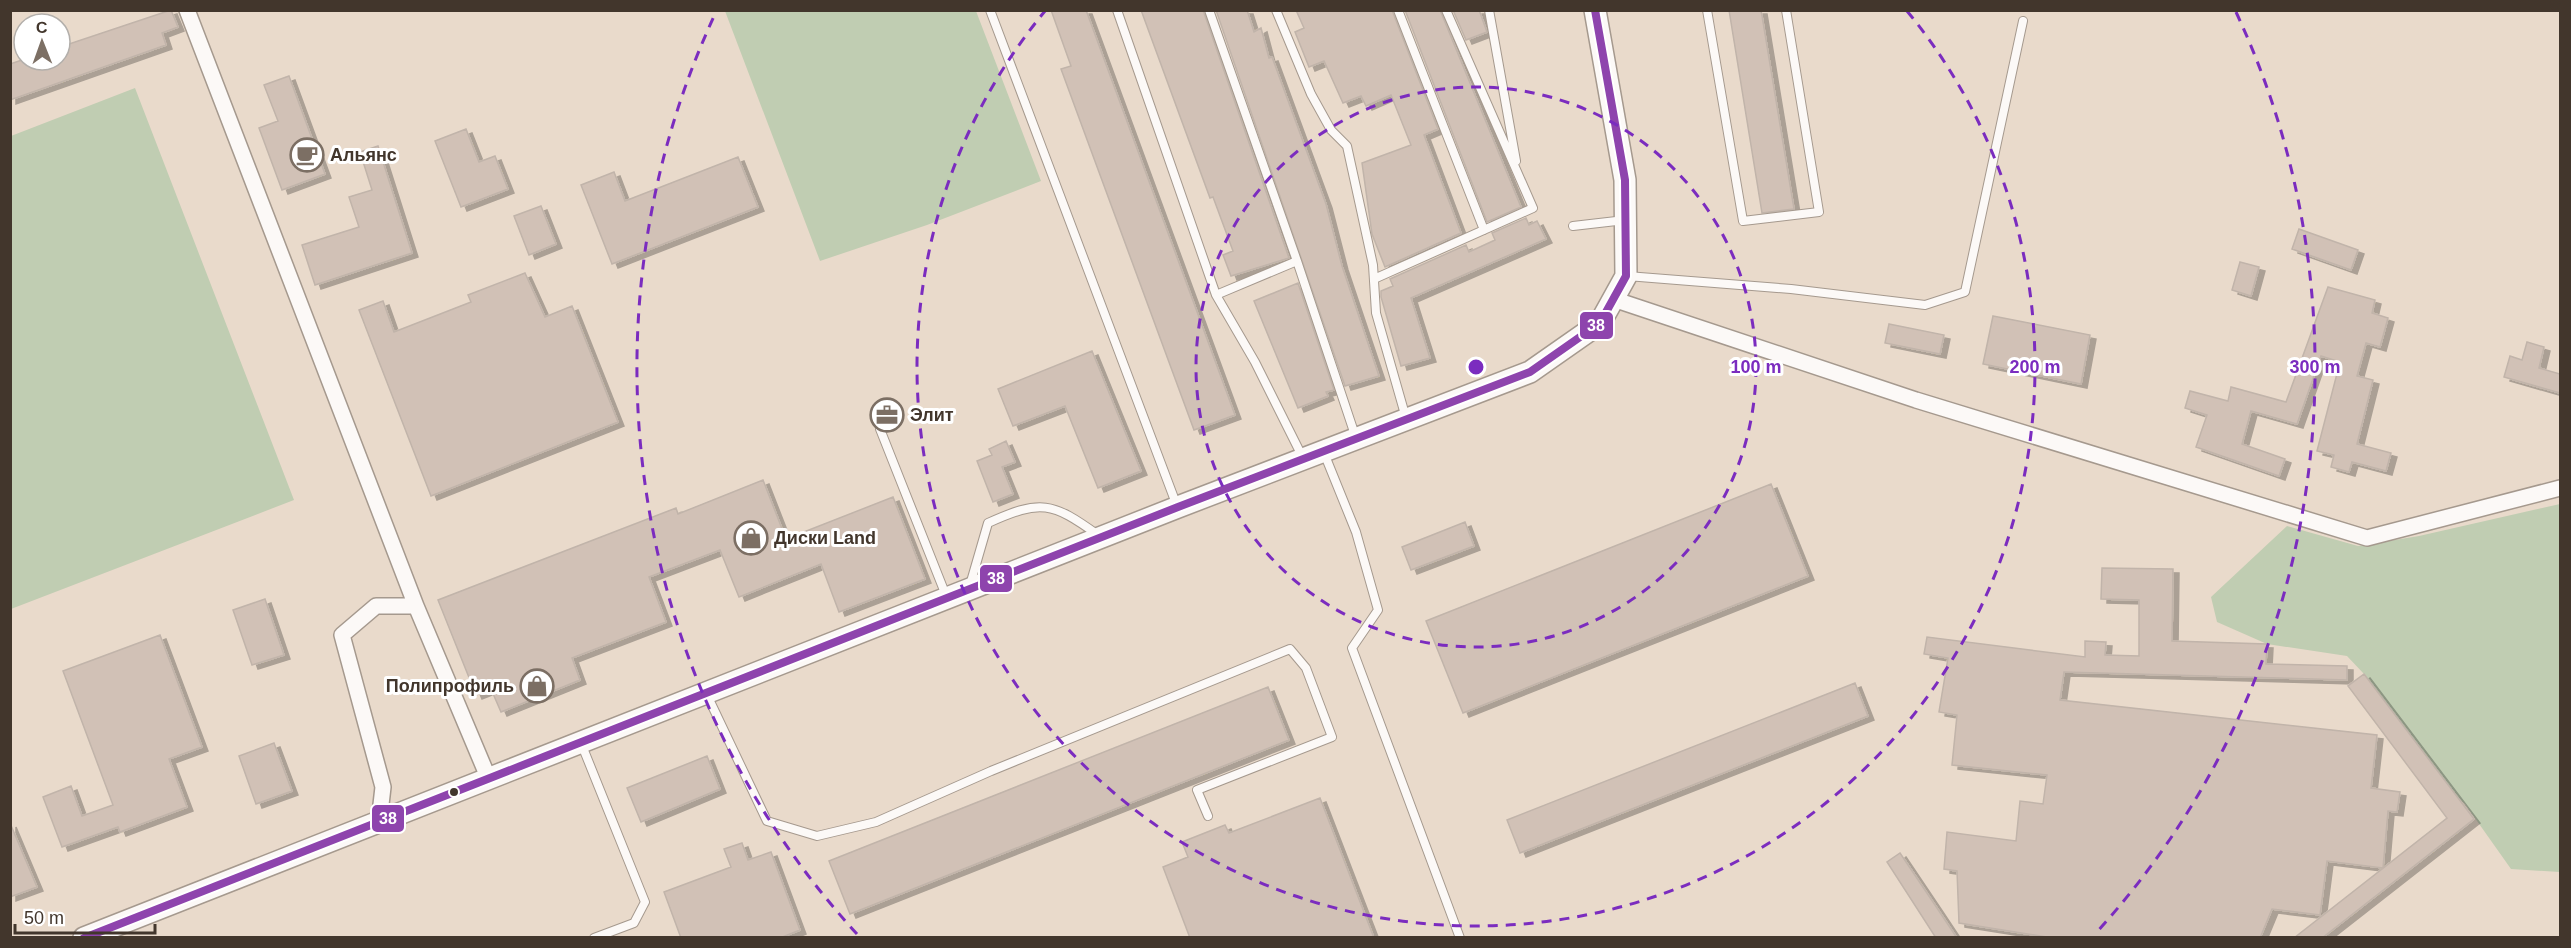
<svg xmlns="http://www.w3.org/2000/svg" width="2571" height="948" font-family="Helvetica,sans-serif">
<style>
.green{fill:#c0cdb2}
.building{fill:#d1c1b6;stroke:#c1b4aa;stroke-width:1.5;filter:url(#shadow)}
.lines{fill:none;stroke-linecap:round;stroke-linejoin:round}
.lane-casing{stroke:#a5998e;stroke-width:10}
.street-casing{stroke:#a5998e;stroke-width:18}
.secondary-casing{stroke:#a5998e;stroke-width:24}
.lane{stroke:#fcf9f7;stroke-width:8}
.street{stroke:#fcf9f7;stroke-width:15}
.secondary{stroke:#fcf9f7;stroke-width:21}
.bus-1-casing{stroke:#fff;stroke-width:12}
.bus-1{stroke:#8e44ad;stroke-width:8}
.ring{fill:none;stroke:#7b2cbf;stroke-width:3;stroke-dasharray:10 8}
.bus-dot{fill:#42362c;stroke:#fff;stroke-width:2}
.labels{text-anchor:middle;dominant-baseline:central;stroke-width:6;stroke-linejoin:round;paint-order:stroke}
.poi-label{font-size:18px;font-weight:bold;fill:#42362c;stroke:#fff;text-anchor:start}
.centre{fill:#7b2cbf;stroke:#fff;stroke-width:3}
.ring-label{font-size:18px;text-anchor:middle;font-weight:bold;fill:#7b2cbf;stroke:#fff;stroke-width:6;stroke-linejoin:round;paint-order:stroke}
.line-badge{stroke:#fff;stroke-width:2}
.badge-label{font-size:16px;text-anchor:middle;font-weight:bold;fill:#fff}
</style>
<defs>
<filter id="shadow"><feDropShadow dx="6" dy="4" stdDeviation="0" flood-color="#0004"/></filter>
</defs>
<rect width="100%" height="100%" fill="#e9dacb"/>
<path class="green" d="M 725,11 L 976,11 L 1041,181 L 927,225 L 820,261 Z
M 135,88 L 294,500 L 11,609 L 11,136 Z
M 2560,504 L 2560,872 L 2511,869 L 2465,804 L 2451,791 L 2364,674 L 2347,656 L 2267,644 L 2217,622 L 2211,597 L 2287,526 L 2358,546 L 2419,536 Z"/>
<path class="building" d="M 171,10 L 178,27 L 162,33 L 166,45 L 10,100 L 10,64 L 22,60 L 60,60 L 60,47 Z
M 1051,10 L 1086,10 L 1235,415 L 1194,430 L 1061,69 L 1071,66 Z
M 1141,10 L 1203,10 L 1289,258 L 1231,276 L 1223,255 L 1233,251 L 1213,197 L 1210,198 Z
M 1216,10 L 1247,10 L 1254,32 L 1261,28 L 1269,58 L 1272,57 L 1326,204 L 1342,266 L 1379,376 L 1345,386 Z
M 1296,10 L 1392,10 L 1438,129 L 1424,135 L 1461,233 L 1385,267 L 1372,234 L 1362,163 L 1411,145 L 1391,95 L 1366,106 L 1361,96 L 1343,103 L 1324,61 L 1309,67 L 1295,32 L 1304,28 Z
M 1405,10 L 1440,10 L 1521,207 L 1487,222 Z
M 1453,10 L 1479,10 L 1487,32 L 1466,40 Z
M 1729,10 L 1761,10 L 1794,209 L 1762,213 Z
M 289,76 L 325,174 L 282,190 L 259,128 L 278,121 L 264,85 Z
M 466,129 L 479,162 L 495,156 L 508,189 L 461,207 L 435,141 Z
M 378,146 L 412,253 L 315,285 L 302,245 L 359,227 L 349,197 L 372,190 L 360,152 Z
M 738,157 L 758,207 L 612,264 L 581,185 L 614,172 L 625,201 Z
M 541,206 L 556,244 L 529,255 L 514,216 Z
M 1526,218 L 1529,225 L 1537,221 L 1546,239 L 1411,298 L 1430,358 L 1401,366 L 1381,297 L 1381,291 L 1393,286 L 1390,279 L 1466,245 L 1469,252 L 1495,240 L 1492,233 Z
M 2299,229 L 2358,250 L 2351,270 L 2292,249 Z
M 2240,262 L 2259,267 L 2251,296 L 2232,290 Z
M 525,273 L 545,317 L 572,306 L 618,422 L 431,496 L 359,310 L 383,301 L 394,332 L 471,302 L 468,295 Z
M 1298,283 L 1334,390 L 1326,392 L 1328,396 L 1298,408 L 1254,301 Z
M 2328,287 L 2375,300 L 2372,313 L 2388,318 L 2380,347 L 2366,343 L 2357,376 L 2373,380 L 2357,444 L 2391,453 L 2386,471 L 2352,462 L 2349,472 L 2331,467 L 2334,455 L 2317,451 L 2340,362 L 2321,356 L 2297,424 L 2251,411 L 2242,444 L 2285,459 L 2279,476 L 2196,447 L 2207,415 L 2185,408 L 2190,391 L 2228,401 L 2231,387 L 2286,402 Z
M 1993,316 L 2090,335 L 2081,384 L 1983,364 Z
M 1889,324 L 1944,335 L 1940,354 L 1885,343 Z
M 2527,342 L 2544,347 L 2539,368 L 2560,374 L 2560,393 L 2504,377 L 2510,356 L 2522,360 Z
M 1092,351 L 1141,471 L 1098,488 L 1065,406 L 1013,426 L 998,389 Z
M 1006,441 L 1015,462 L 1002,467 L 1013,494 L 993,502 L 977,461 L 992,455 L 989,449 Z
M 763,480 L 786,539 L 893,497 L 925,579 L 839,612 L 821,564 L 739,597 L 720,550 L 649,577 L 666,622 L 572,658 L 580,680 L 501,712 L 491,689 L 476,695 L 438,600 L 676,508 L 678,514 Z
M 1771,484 L 1808,576 L 1463,713 L 1426,621 Z
M 1465,522 L 1474,546 L 1411,570 L 1402,547 Z
M 2102,568 L 2173,569 L 2172,641 L 2267,644 L 2266,664 L 2347,666 L 2347,680 L 2064,672 L 2060,700 L 2377,735 L 2371,788 L 2400,792 L 2397,812 L 2388,811 L 2383,868 L 2327,861 L 2320,915 L 2272,909 L 2260,938 L 2053,938 L 1959,923 L 1957,871 L 1944,869 L 1947,832 L 2016,841 L 2020,801 L 2043,804 L 2047,775 L 1952,765 L 1957,715 L 1939,712 L 1948,658 L 1924,654 L 1927,637 L 2085,657 L 2085,641 L 2106,642 L 2105,655 L 2139,656 L 2139,600 L 2101,599 Z
M 265,599 L 284,655 L 252,665 L 233,610 Z
M 160,635 L 202,747 L 169,759 L 187,807 L 120,832 L 118,827 L 62,847 L 43,797 L 71,786 L 82,816 L 113,805 L 63,671 Z
M 2364,674 L 2474,819 L 2322,938 L 2294,938 L 2447,818 L 2348,686 Z
M 1855,683 L 1868,716 L 1520,853 L 1507,820 Z
M 1268,687 L 1289,740 L 850,914 L 829,861 Z
M 274,743 L 292,791 L 256,804 L 239,756 Z
M 707,756 L 720,789 L 641,822 L 627,788 Z
M 1320,798 L 1374,938 L 1190,938 L 1163,867 L 1188,857 L 1182,842 L 1225,825 L 1229,833 Z
M 10,823 L 37,887 L 10,897 Z
M 742,843 L 748,860 L 771,852 L 800,930 L 780,938 L 681,938 L 664,892 L 731,867 L 724,849 Z
M 1900,853 L 1937,908 L 1957,938 L 1936,938 L 1887,862 Z"/>
<g class="lines">
<g class="lane-casing">
<path id="lane" d="M 990,10 L 1177,506
M 1117,10 L 1216,295 L 1255,362 L 1302,456
M 1209,10 L 1297,261
M 1276,10 L 1311,94 L 1331,130 L 1347,146 L 1373,265 L 1376,313 L 1406,418
M 1398,10 L 1484,230
M 1489,10 L 1516,161
M 1707,10 L 1743,221 L 1819,212 L 1786,10
M 1573,226 L 1625,220
M 1627,276 L 1791,289 L 1925,305 L 1965,292 L 2023,21
M 1374,279 L 1533,208 L 1446,10
M 1216,295 L 1297,261 L 1356,438
M 880,429 L 947,598
M 1324,453 L 1356,532 L 1378,610 L 1352,648 L 1460,938
M 970,585 L 988,523 C 1041,499 1052,502 1098,535
M 707,695 L 767,821 L 817,836 L 876,822 L 991,771 L 1290,649 L 1306,668 L 1332,737 L 1197,790 L 1208,816
M 581,743 L 645,902 L 634,923 L 594,938"/>
</g>
<g class="street-casing">
<path id="street" d="M 187,10 L 416,606
M 1613,299 L 1916,400 L 2367,538 L 2560,488
M 379,822 L 383,787 L 342,635 L 376,606 L 416,606 L 488,777"/>
</g>
<g class="secondary-casing">
<path id="secondary" d="M 84,938 L 1178,507 L 1530,372 L 1600,323 L 1626,276 L 1625,180 L 1595,10"/>
</g>
<use href="#lane" class="lane"/>
<use href="#street" class="street"/>
<use href="#secondary" class="secondary"/>
<g class="bus-1-casing">
<path id="bus-1" d="M 84,938 L 1178,507 L 1530,372 L 1600,323 L 1626,276 L 1625,180 L 1595,10"/>
</g>
<use href="#bus-1" class="bus-1"/>
</g>
<g class="ring">
<circle cx="1476" cy="367" r="280"/>
<path d="M1907 11A559 559 0 1 1 1045 11"/>
<path d="M857 934A839 839 0 0 1 716 12M2236 12A839 839 0 0 1 2095 934"/>
</g>
<defs>
<g id="cafe-ring" transform="scale(1.725)"><circle r="9.5" fill="#fff" stroke="#7c6f64" stroke-width="1.5"/><path d="M-5.5-4.5H6V0H3Q3 3.5 0 3.5H-2.5Q-5.5 3.5-5.5 0ZM3-3.2v2h1.7v-2ZM-6 4.5H4V6H-6Z" fill="#7c6f64"/></g>
<g id="office-ring" transform="scale(1.725)"><circle r="9.5" fill="#fff" stroke="#7c6f64" stroke-width="1.5"/><path d="M-6-3h4V-5.5h4V-3h4V5H-6ZM-1-4.5V-3h2v-1.5ZM-6 0V1H6V0Z" fill="#7c6f64"/></g>
<g id="shop-ring" transform="scale(1.725)"><circle r="9.5" fill="#fff" stroke="#7c6f64" stroke-width="1.5"/><path d="M-5-2.5h2.3a2.7 3.5 0 0 1 5.4 0H5L5.5 6h-11ZM-1.5-2.5h3a1.5 2.3 0 0 0-3 0Z" fill="#7c6f64"/></g>
</defs>
<g fill-rule="evenodd">
<use href="#cafe-ring" x="307" y="155"/>
<use href="#office-ring" x="887" y="415"/>
<use href="#shop-ring" x="751" y="538"/>
<use href="#shop-ring" x="537" y="686"/>
</g>
<circle class="bus-dot" cx="454" cy="792" r="5"/>
<g class="labels">
<g class="poi-label">
<text x="330" y="155">Альянс</text>
<text x="910" y="415">Элит</text>
<text x="774" y="538">Диски Land</text>
<text x="514" y="686" text-anchor="end">Полипрофиль</text>
</g>
</g>
<circle cx="1476" cy="367" r="9" class="centre"/>
<g class="ring-label">
<text x="1756" y="373">100 m</text>
<text x="2035" y="373">200 m</text>
<text x="2315" y="373">300 m</text>
</g>
<g class="line-badge">
<rect x="1579" y="311" width="35" height="29" rx="6" fill="#8e44ad"/>
<rect x="979" y="564" width="34" height="29" rx="6" fill="#8e44ad"/>
<rect x="371" y="804" width="34" height="29" rx="6" fill="#8e44ad"/>
</g>
<g class="badge-label">
<text x="1596" y="331">38</text>
<text x="996" y="584">38</text>
<text x="388" y="824">38</text>
</g>
<rect width="2571" height="948" fill="none" stroke="#42362c" stroke-width="24"/>
<g transform="translate(42 42) rotate(359)"><circle r="28" fill="#ffffff" stroke="#b3afab" stroke-width="1.5"/>
<path d="M0-4.5L10 22L0 15L-10 22Z" fill="#7c6f64"/>
<text y="-9" font-size="16" font-weight="bold" text-anchor="middle" fill="#42362c">С</text>
</g>
<path d="M15 924v9h140v-9" fill="none" stroke="#42362c" stroke-width="3"/>
<text x="24" y="924" font-size="18" fill="#42362c" stroke="#ffffff" stroke-width="4.5" paint-order="stroke">50 m</text>
</svg>
